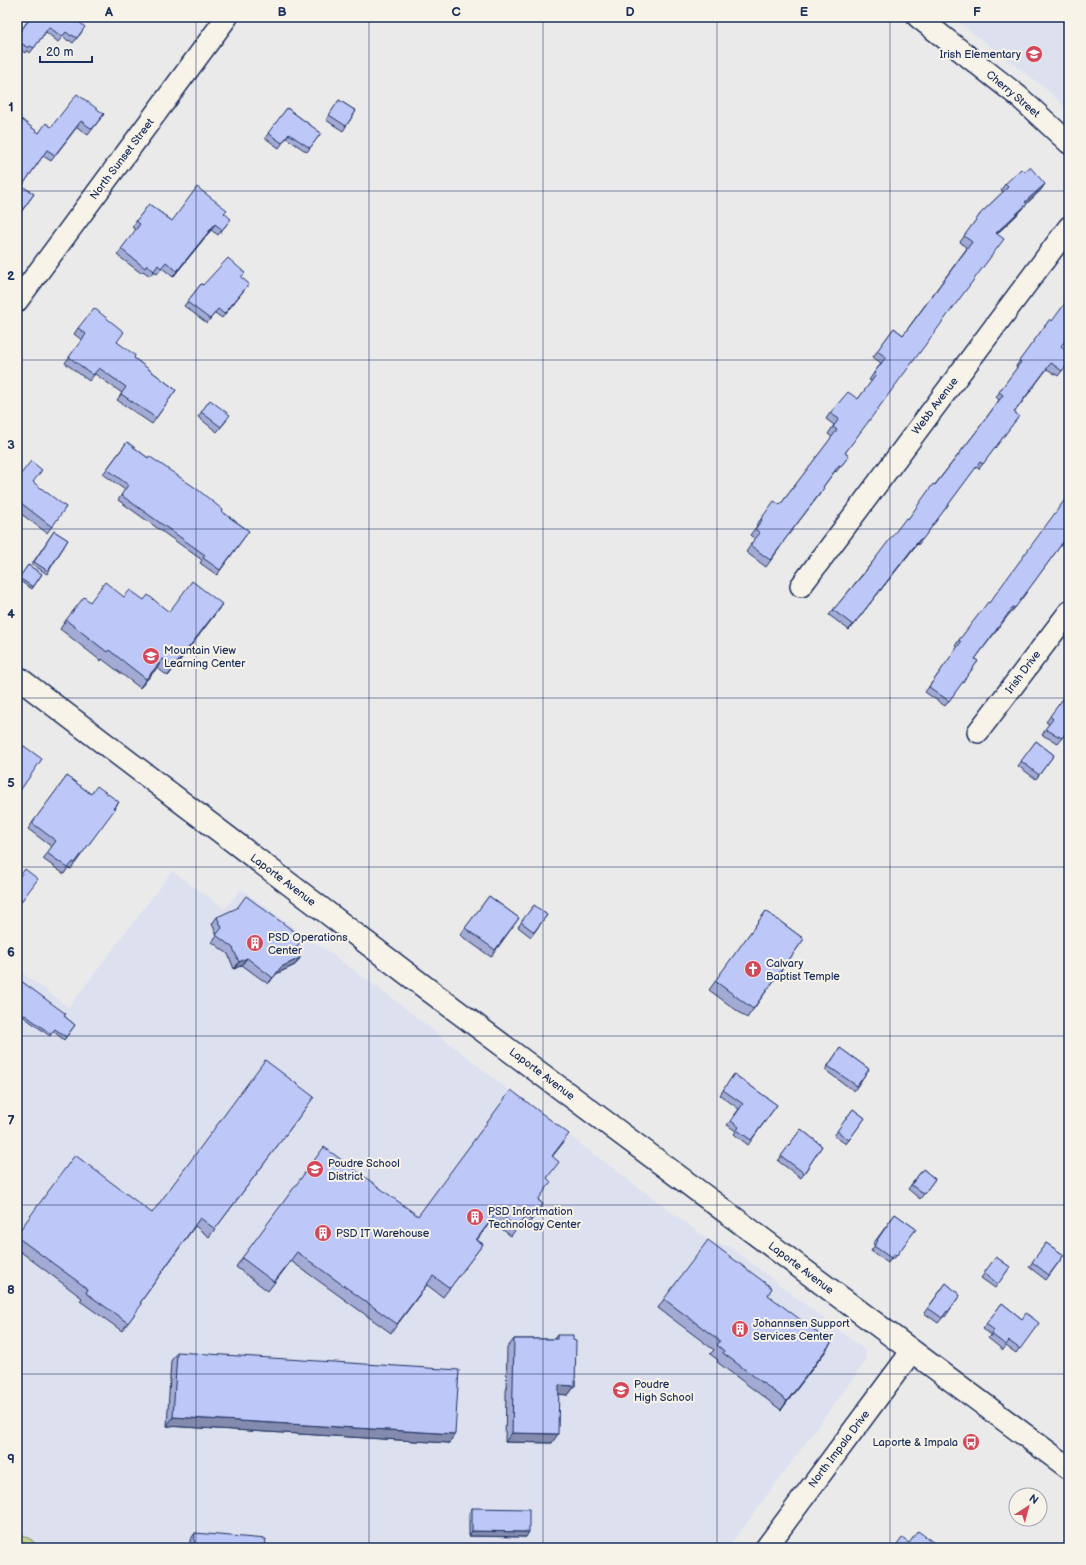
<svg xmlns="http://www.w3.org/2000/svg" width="1086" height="1565" font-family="'Balsamiq Sans',sans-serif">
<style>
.built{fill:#dde0ef}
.green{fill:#c4d286;stroke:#708072}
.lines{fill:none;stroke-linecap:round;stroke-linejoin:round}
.minor-casing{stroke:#1b2f5e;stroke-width:24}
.tertiary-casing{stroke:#1b2f5e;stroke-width:25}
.minor{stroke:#f7f3e8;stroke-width:21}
.tertiary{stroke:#f7f3e8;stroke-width:22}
.wall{fill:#a3abd5;stroke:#1b2f5e}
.shaded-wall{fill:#848bae;stroke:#1b2f5e}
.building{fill:#bdc7f8;stroke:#1b2f5e}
.grid{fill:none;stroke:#1b2f5e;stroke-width:1;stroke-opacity:0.55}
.labels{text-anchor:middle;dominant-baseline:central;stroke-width:4;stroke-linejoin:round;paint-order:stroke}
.poi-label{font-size:11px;fill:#1b2f5e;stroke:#f7f3e8;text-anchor:start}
.street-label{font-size:11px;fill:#1b2f5e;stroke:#f7f3e8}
.neatline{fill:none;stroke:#1b2f5e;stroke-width:1.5}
.grid-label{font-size:13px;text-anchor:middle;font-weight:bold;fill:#1b2f5e}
</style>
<rect width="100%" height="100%" fill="#ebeaeb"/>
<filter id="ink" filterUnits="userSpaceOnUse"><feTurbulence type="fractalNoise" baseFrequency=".025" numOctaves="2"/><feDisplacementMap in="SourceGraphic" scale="8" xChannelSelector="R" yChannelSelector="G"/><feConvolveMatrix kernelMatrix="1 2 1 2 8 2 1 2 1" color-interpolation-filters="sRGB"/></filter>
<g filter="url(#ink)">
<path class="built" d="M 952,17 L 1069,17 L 1069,111 L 1047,90 Z
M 172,871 L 225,909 L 241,889 L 396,1001 L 515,1095 L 713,1243 L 729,1246 L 865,1350 L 866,1361 L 728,1548 L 17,1548 L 17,969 L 69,1007 Z"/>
<path class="green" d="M 17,1536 C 27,1536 34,1539 37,1548 L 17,1548 Z"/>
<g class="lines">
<g class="minor-casing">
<path id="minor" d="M 918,17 L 1018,96 L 1069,143
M 17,301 L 227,17
M 801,586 L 1069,227
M 978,732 L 1069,612
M 766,1548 L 912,1351"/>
</g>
<g class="tertiary-casing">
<path id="tertiary" d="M 17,677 L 430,991 L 1069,1468"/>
</g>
<use href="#minor" class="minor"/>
<use href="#tertiary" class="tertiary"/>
</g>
<path class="wall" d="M 26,17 L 73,17 L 82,32 L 73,43 L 69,40 L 68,41 L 63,36 L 58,42 L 46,32 L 30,53 L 27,50 L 25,53 L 17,47 L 17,36 L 29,19 Z
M 339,100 L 356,111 L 343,131 L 326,120 Z
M 287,108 L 321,133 L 307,152 L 286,138 L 279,148 L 265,138 Z
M 104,114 L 88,135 L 77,127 L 51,161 L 43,156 L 22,186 L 34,194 L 19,215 L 17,214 L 17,116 L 39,133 L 51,127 Z
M 1005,184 L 1041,190 L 1026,204 L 1022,210 L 997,234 L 845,453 L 849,456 L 836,472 L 835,471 L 823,487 L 820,494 L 783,542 L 779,549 L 766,567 L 746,552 L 755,539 L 750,535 L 757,526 L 756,525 L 761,519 L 780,505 L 832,437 L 828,434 L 834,425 L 826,419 L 830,413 L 858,399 L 872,381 L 869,380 L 881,363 L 873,357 L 894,328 L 903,335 L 967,248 L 960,242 L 981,213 L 1003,192 L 1001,190 Z
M 149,204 L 172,221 L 225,213 L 227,224 L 218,235 L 211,230 L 173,277 L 162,268 L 157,274 L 154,271 L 150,276 L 143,271 L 141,273 L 117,255 L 136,230 L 132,227 Z
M 241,278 L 249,284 L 222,318 L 215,313 L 207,323 L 184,306 L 201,284 L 203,285 Z
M 1050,319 L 1061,346 L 1069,362 L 1058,376 L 1047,369 L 1014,413 L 1015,421 L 979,469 L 976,467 L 918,545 L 917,544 L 849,630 L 829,615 L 908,519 L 976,432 L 999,400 L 996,397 L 1017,368 L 1016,366 Z
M 78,328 L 117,342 L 134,358 L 176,390 L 152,424 L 117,400 L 122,393 L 95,374 L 89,381 L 65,363 L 82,340 L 74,334 Z
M 210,400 L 227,420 L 217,432 L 198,417 Z
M 127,442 L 148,458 L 249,531 L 217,575 L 200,563 L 202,560 L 118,500 L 125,490 L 103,474 Z
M 17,479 L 66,507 L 47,533 L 17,511 Z
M 54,531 L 68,540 L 47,574 L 32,564 Z
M 1069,534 L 1011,613 L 1010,613 L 975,659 L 978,661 L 945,706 L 925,692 L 958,647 L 955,646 L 959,640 L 989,603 Z
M 28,565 L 42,574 L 32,589 L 18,580 Z
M 124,597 L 144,600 L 169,612 L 222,604 L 168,676 L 157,668 L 140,688 L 102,659 L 101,661 L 60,629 L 66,620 L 90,602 Z
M 1069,691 L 1069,729 L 1058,743 L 1042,735 L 1049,724 L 1046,722 Z
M 1036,741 L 1054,755 L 1036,779 L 1018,766 Z
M 67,776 L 91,794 L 119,802 L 71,869 L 68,868 L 64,874 L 43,859 L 52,847 L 28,829 Z
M 489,896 L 519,918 L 491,957 L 460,935 Z
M 534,905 L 547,915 L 531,937 L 518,927 Z
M 766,911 L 804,939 L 747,1018 L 709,990 Z
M 217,917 L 296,948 L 300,958 L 295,965 L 276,974 L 268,984 L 242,965 L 234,969 L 228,954 L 212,942 L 217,935 L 212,924 Z
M 17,978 L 64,1016 L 75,1025 L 64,1040 L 53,1031 L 50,1036 L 17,1012 Z
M 840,1048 L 869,1069 L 854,1091 L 825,1070 Z
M 734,1074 L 777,1105 L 748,1145 L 734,1134 L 736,1131 L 727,1125 L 739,1109 L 720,1095 Z
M 308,1105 L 209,1237 L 195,1226 L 140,1303 L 136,1312 L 122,1331 L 80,1301 L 82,1298 L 17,1249 L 17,1234 L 152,1213 Z
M 853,1109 L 865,1118 L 846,1144 L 834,1136 Z
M 801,1129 L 822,1146 L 801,1178 L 778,1161 Z
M 563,1143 L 552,1157 L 547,1179 L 538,1200 L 543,1204 L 525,1229 L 519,1225 L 511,1236 L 491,1221 L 477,1240 L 483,1244 L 443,1297 L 427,1285 L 391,1333 L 291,1261 L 268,1291 L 236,1267 L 242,1258 L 418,1216 Z
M 923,1169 L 935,1179 L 920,1199 L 908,1189 Z
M 895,1214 L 916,1229 L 893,1260 L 891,1258 L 888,1263 L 871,1251 L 875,1245 L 873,1244 Z
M 1046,1243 L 1064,1255 L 1046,1280 L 1029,1267 Z
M 996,1257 L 1010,1267 L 995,1288 L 981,1278 Z
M 946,1283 L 960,1295 L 945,1317 L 944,1316 L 938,1323 L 924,1313 Z
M 768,1295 L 825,1352 L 781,1410 L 717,1362 L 718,1360 L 710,1354 L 714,1350 L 658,1308 L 664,1299 Z
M 1002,1303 L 1022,1319 L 1039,1323 L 1016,1353 L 1006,1346 L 1003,1350 L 988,1338 L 991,1335 L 983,1329 Z
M 557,1335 L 573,1340 L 575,1386 L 568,1395 L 559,1394 L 552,1443 L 505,1442 L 507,1348 L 514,1339 L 554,1339 Z
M 177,1352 L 449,1443 L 167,1426 L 171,1361 Z
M 472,1508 L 526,1537 L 469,1536 L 469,1513 Z
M 195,1533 L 265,1548 L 190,1548 L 190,1540 Z"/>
<path class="shaded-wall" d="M 1045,184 L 1041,190 L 1021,209 L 1025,202 Z
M 1027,204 L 1022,210 L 991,239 L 996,233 Z
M 215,224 L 211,230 L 173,277 L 177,271 Z
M 920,539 L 917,544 L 849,630 L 853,625 Z
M 222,604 L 216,613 L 168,676 L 174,667 Z
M 163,659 L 157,668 L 140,688 L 146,679 Z
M 247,958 L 242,965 L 234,969 L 239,962 Z
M 300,958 L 295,965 L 276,974 L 268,984 L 281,967 Z
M 831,1343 L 825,1352 L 781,1410 L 787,1401 Z
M 559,1385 L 575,1386 L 568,1395 L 553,1394 Z
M 173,1417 L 455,1434 L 449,1443 L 167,1426 Z
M 512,1433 L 558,1434 L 552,1443 L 505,1442 Z
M 472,1531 L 529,1532 L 526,1537 L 469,1536 Z"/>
<path class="building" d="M 31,17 L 73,17 L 85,27 L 77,38 L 72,35 L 71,36 L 66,32 L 62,37 L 49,27 L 34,48 L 30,46 L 28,48 L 17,40 L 17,36 Z
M 77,94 L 104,114 L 92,129 L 81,121 L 55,155 L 47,150 L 22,186 L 34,194 L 23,209 L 17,205 L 17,147 L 20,142 L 17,139 L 17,116 L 39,133 L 46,123 L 51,127 Z
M 339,100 L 356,111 L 346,126 L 329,115 Z
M 287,108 L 321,133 L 310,148 L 289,134 L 282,143 L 268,133 Z
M 1030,167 L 1045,184 L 1025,202 L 1027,204 L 996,233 L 1004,239 L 845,453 L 849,456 L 841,466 L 839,465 L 823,487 L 824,488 L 783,542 L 784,542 L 770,560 L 750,545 L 760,533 L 755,529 L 762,520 L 761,519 L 774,501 L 780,505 L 837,430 L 833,427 L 839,419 L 830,413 L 848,392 L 858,399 L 876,375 L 874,373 L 886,357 L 877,351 L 894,328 L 903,335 L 904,334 L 972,242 L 964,236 L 981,213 L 1008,187 L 1005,184 L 1021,169 L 1024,172 Z
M 197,187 L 227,210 L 224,213 L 231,219 L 222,230 L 215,224 L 177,271 L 166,262 L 161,268 L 158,265 L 154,271 L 147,265 L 145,268 L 121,249 L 140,224 L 136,221 L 149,204 L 172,221 Z
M 228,258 L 245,273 L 241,277 L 249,284 L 224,314 L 218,309 L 210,319 L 187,302 L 201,284 L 203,285 Z
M 1069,298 L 1069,335 L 1061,346 L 1069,352 L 1069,362 L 1062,371 L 1051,363 L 1014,412 L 1019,416 L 983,464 L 980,462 L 922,540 L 920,539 L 853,625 L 833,610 L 865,572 L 906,518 L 908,519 L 933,484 L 935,485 L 976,432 L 1003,395 L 999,392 L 1021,362 L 1019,361 L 1050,319 L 1052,321 Z
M 94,308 L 124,332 L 117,342 L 135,355 L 134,358 L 176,390 L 156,418 L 121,394 L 126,387 L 99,368 L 93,375 L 69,357 L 86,334 L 78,328 Z
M 210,400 L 230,415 L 221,427 L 201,412 Z
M 127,442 L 148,458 L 149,456 L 197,489 L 223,510 L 222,512 L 249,531 L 220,570 L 203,558 L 205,555 L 121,495 L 128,485 L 107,469 Z
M 31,461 L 42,470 L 33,482 L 66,507 L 52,527 L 17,500 L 17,479 Z
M 1069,494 L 1069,534 L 1015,608 L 1013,607 L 975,659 L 978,661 L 949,701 L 929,687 L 961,642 L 959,640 L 969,627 L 988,602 L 989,603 Z
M 54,531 L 68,540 L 48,571 L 34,562 Z
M 28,565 L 42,574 L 33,587 L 19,578 Z
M 192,581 L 222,604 L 174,667 L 163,659 L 146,679 L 109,650 L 107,652 L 66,620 L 84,597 L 90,602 L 105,582 L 124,597 L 130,590 L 144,600 L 148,595 L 169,612 Z
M 1069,691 L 1069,728 L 1062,738 L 1045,729 L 1053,719 L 1050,716 Z
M 17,741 L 42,759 L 17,795 Z
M 1036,741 L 1054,755 L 1039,775 L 1021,761 Z
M 67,776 L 91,794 L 97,786 L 119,802 L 113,808 L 115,809 L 75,863 L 73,862 L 68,868 L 47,853 L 56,841 L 32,823 Z
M 25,869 L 38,879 L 17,907 L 17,880 Z
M 246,896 L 303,938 L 296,948 L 300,958 L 281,967 L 273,978 L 247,958 L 239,962 L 233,948 L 216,935 L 222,928 L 217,917 L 237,908 Z
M 489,896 L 519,918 L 495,950 L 465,928 Z
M 534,905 L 547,915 L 534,932 L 521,922 Z
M 766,911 L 804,939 L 753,1009 L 715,981 Z
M 17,978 L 66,1014 L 64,1016 L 75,1025 L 66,1037 L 55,1029 L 51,1034 L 17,1009 Z
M 840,1048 L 869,1069 L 857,1086 L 828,1066 Z
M 265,1060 L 314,1097 L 215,1229 L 200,1218 L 140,1303 L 142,1304 L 128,1323 L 86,1293 L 88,1289 L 17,1237 L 17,1234 L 75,1155 L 152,1213 Z
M 734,1074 L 777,1105 L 751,1140 L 737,1130 L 739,1127 L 731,1121 L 743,1104 L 723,1090 Z
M 511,1090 L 569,1134 L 552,1156 L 559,1162 L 547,1178 L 551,1182 L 538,1200 L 543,1204 L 531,1220 L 526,1216 L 517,1227 L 497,1212 L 476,1240 L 483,1244 L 450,1288 L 433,1276 L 397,1324 L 297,1252 L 274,1282 L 242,1258 L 324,1147 L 418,1216 Z
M 853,1109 L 865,1118 L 849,1140 L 837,1131 Z
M 801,1129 L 822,1146 L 804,1173 L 781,1156 Z
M 923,1169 L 935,1179 L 924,1194 L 911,1185 Z
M 895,1214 L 916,1229 L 897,1255 L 894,1254 L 891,1258 L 874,1246 L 878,1241 L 877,1240 Z
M 708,1240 L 772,1288 L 768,1295 L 831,1343 L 787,1401 L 723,1353 L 724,1351 L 717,1345 L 720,1341 L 664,1299 Z
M 1046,1243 L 1064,1255 L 1049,1275 L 1032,1262 Z
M 996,1257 L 1010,1267 L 998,1284 L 984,1273 Z
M 946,1283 L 960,1295 L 948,1312 L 947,1311 L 942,1318 L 928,1308 Z
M 1002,1303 L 1022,1319 L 1026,1313 L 1039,1323 L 1020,1349 L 1009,1341 L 1006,1345 L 991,1334 L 994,1330 L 986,1324 Z
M 557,1335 L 573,1335 L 573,1340 L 576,1341 L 575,1386 L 559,1385 L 558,1434 L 512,1433 L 514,1339 L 557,1339 Z
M 177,1352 L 459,1370 L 455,1434 L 173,1417 Z
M 472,1508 L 529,1509 L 529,1532 L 472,1531 Z
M 918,1531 L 941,1548 L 895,1548 L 902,1538 L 909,1543 Z
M 195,1533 L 266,1539 L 265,1548 L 194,1548 Z
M 355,1545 L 394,1548 L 355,1548 Z"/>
</g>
<path class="grid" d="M 196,17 L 196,1548M 369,17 L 369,1548M 543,17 L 543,1548M 717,17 L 717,1548M 890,17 L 890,1548M 17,191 L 1069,191M 17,360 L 1069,360M 17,529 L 1069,529M 17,698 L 1069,698M 17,867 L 1069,867M 17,1036 L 1069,1036M 17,1205 L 1069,1205M 17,1374 L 1069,1374"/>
<defs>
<g id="school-disc" transform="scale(0.9)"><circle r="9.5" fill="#d1495b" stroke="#f7f3e8"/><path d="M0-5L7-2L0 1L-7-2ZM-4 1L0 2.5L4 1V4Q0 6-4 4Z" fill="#fff"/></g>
<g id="building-disc" transform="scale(0.9)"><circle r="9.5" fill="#d1495b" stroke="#f7f3e8"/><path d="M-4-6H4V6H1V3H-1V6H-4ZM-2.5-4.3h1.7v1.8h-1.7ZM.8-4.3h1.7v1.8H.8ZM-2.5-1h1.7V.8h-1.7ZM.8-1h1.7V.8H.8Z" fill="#fff"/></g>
<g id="church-disc" transform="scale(0.9)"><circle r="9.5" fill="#d1495b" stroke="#f7f3e8"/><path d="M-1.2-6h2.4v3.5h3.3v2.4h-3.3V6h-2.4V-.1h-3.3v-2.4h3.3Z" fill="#fff"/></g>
<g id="bus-disc" transform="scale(0.9)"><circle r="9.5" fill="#d1495b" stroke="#f7f3e8"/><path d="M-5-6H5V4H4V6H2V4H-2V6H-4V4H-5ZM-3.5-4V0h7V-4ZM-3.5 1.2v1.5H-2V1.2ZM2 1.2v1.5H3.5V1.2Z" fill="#fff"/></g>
</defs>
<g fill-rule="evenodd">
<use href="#school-disc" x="1034" y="54"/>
<use href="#school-disc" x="151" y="656"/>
<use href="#building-disc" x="255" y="943"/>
<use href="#church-disc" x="753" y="969"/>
<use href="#school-disc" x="315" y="1169"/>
<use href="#building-disc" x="475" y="1217"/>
<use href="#building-disc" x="323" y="1233"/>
<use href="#building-disc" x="740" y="1329"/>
<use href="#school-disc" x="621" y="1390"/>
<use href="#bus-disc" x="971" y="1442"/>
</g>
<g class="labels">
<g class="poi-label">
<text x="1021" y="54" text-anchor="end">Irish Elementary</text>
<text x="164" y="650">Mountain View<tspan x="164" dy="13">Learning Center</tspan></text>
<text x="268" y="937">PSD Operations<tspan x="268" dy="13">Center</tspan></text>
<text x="766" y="963">Calvary<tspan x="766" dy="13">Baptist Temple</tspan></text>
<text x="328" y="1163">Poudre School<tspan x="328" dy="13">District</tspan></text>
<text x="488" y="1211">PSD Infortmation<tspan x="488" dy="13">Technology Center</tspan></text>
<text x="336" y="1233">PSD IT Warehouse</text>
<text x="753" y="1323">Johannsen Support<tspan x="753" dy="13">Services Center</tspan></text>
<text x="634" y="1384">Poudre<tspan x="634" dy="13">High School</tspan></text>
<text x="958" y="1442" text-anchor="end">Laporte &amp; Impala</text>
</g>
<g class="street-label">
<text transform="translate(1013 94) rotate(40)">Cherry Street</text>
<text transform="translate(122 159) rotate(-53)">North Sunset Street</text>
<text transform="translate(935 406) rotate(-53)">Webb Avenue</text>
<text transform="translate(1023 672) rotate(-53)">Irish Drive</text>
<text transform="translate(283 880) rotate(37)">Laporte Avenue</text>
<text transform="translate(542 1074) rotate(37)">Laporte Avenue</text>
<text transform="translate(801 1268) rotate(37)">Laporte Avenue</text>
<text transform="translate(839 1449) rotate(-53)">North Impala Drive</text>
</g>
</g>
<rect width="1086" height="1565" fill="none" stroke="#f7f3e8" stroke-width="44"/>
<g transform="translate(1028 1507) rotate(36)"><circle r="19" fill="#f7f3e8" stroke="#9fa5b1"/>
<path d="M0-3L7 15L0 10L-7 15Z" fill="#d1495b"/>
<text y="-6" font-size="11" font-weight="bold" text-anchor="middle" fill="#1b2f5e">N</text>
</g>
<path d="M40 56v6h52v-6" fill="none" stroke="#1b2f5e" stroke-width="2"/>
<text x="46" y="56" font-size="12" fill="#1b2f5e" stroke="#f7f3e8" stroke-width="3" paint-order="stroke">20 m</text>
<rect x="22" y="22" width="1042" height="1521" class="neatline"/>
<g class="grid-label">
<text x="109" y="16">A</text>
<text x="282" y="16">B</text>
<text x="456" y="16">C</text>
<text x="630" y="16">D</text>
<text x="804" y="16">E</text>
<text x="977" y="16">F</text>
<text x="11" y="111">1</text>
<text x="11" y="280">2</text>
<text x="11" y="449">3</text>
<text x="11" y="618">4</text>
<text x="11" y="787">5</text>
<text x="11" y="956">6</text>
<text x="11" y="1125">7</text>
<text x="11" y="1294">8</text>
<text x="11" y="1463">9</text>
</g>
</svg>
